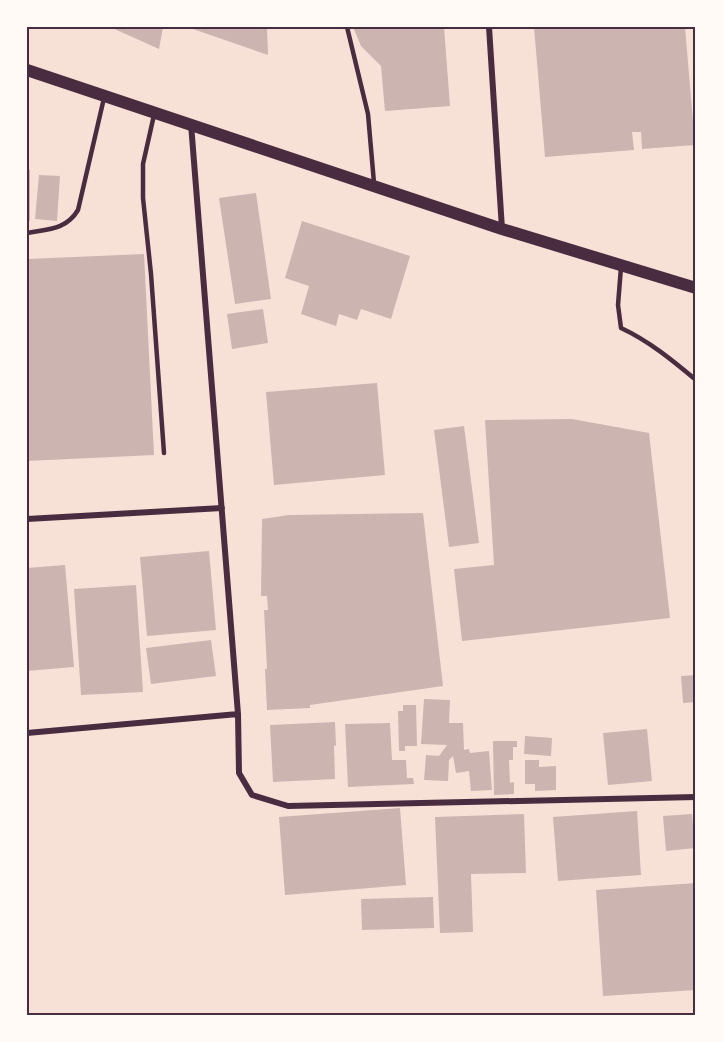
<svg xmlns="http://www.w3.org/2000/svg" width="723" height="1042" font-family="'DM Sans',sans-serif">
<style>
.building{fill:#ccb4b1}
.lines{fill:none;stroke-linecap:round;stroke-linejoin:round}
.service{stroke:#4a2c40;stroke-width:4.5}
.minor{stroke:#4a2c40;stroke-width:6}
.secondary{stroke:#4a2c40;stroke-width:12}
.neatline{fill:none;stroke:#4a2c40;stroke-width:2}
</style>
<rect width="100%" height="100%" fill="#f7e1d7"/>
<path class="building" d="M 110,27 L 163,27 L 159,49 Z
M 187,27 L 267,27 L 268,55 Z
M 353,27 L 444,27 L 450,106 L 385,111 L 381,66 L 361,46 Z
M 534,27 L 685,27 L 695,145 L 642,149 L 641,132 L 632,132 L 634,150 L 545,157 Z
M 27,169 L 30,170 L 30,221 L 27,221 Z
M 39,175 L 60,176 L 57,221 L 35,219 Z
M 256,193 L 271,299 L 235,304 L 219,198 Z
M 302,221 L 410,256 L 391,319 L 361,309 L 357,320 L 339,314 L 336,326 L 301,314 L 309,286 L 285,278 Z
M 144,254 L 154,455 L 27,461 L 27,259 Z
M 263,309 L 268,343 L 232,349 L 227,314 Z
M 377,383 L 385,475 L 274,485 L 266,392 Z
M 572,419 L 649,433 L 670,618 L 462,641 L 454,569 L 494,565 L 485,420 Z
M 464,426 L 479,543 L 449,547 L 434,430 Z
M 423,513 L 443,686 L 310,705 L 310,708 L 267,710 L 265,669 L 267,669 L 264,610 L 268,610 L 267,596 L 261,596 L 262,519 L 289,515 Z
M 209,551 L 216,630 L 147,636 L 140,557 Z
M 65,565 L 74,667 L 27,671 L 27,568 Z
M 136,585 L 143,692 L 81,695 L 74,589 Z
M 211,640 L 216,676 L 151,684 L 146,648 Z
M 696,675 L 696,702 L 683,703 L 681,676 Z
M 424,699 L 450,700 L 449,723 L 463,723 L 464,750 L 469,749 L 470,753 L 489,751 L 492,790 L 471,791 L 469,771 L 456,773 L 453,756 L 449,760 L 448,781 L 424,780 L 426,755 L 439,756 L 447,745 L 421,744 Z
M 403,705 L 416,705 L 417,746 L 405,746 L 405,751 L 399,751 L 398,711 L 403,711 Z
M 335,722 L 336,746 L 334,745 L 335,779 L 273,782 L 270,725 Z
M 390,723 L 392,760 L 406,760 L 407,778 L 413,778 L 414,784 L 348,787 L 345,724 Z
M 647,729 L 652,781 L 608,785 L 603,733 Z
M 525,736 L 552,738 L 551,756 L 524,754 Z
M 493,741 L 517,741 L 517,747 L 513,747 L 513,760 L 509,760 L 510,783 L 514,782 L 514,794 L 494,795 Z
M 525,760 L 539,760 L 539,767 L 556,766 L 556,790 L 535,791 L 535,784 L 525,784 Z
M 400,808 L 406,885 L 285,895 L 279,817 Z
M 637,811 L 641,875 L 558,881 L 553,817 Z
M 524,814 L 526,873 L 471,874 L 473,932 L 440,933 L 435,817 Z
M 692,814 L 695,848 L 666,851 L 663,816 Z
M 696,883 L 696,990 L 603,996 L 596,890 Z
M 433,897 L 434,928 L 362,930 L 361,899 Z"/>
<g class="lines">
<path class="service" d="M 347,27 L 368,114 L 374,183
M 154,115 L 143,164 L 143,198 L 151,274 L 164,453
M 27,233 C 48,229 66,230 78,210 L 104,98
M 621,267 L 618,305 L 621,328 C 649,341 672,360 696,380"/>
<path class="minor" d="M 489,27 L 502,229
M 27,519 L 222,508
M 238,714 L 239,773 L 252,795 L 288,806 L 696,797
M 27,733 L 238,714 L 191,124"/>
<path class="secondary" d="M 27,70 L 502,229 L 696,288"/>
</g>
<rect width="723" height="1042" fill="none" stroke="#fffaf5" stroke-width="57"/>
<rect x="28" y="28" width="666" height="986" class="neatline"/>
</svg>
